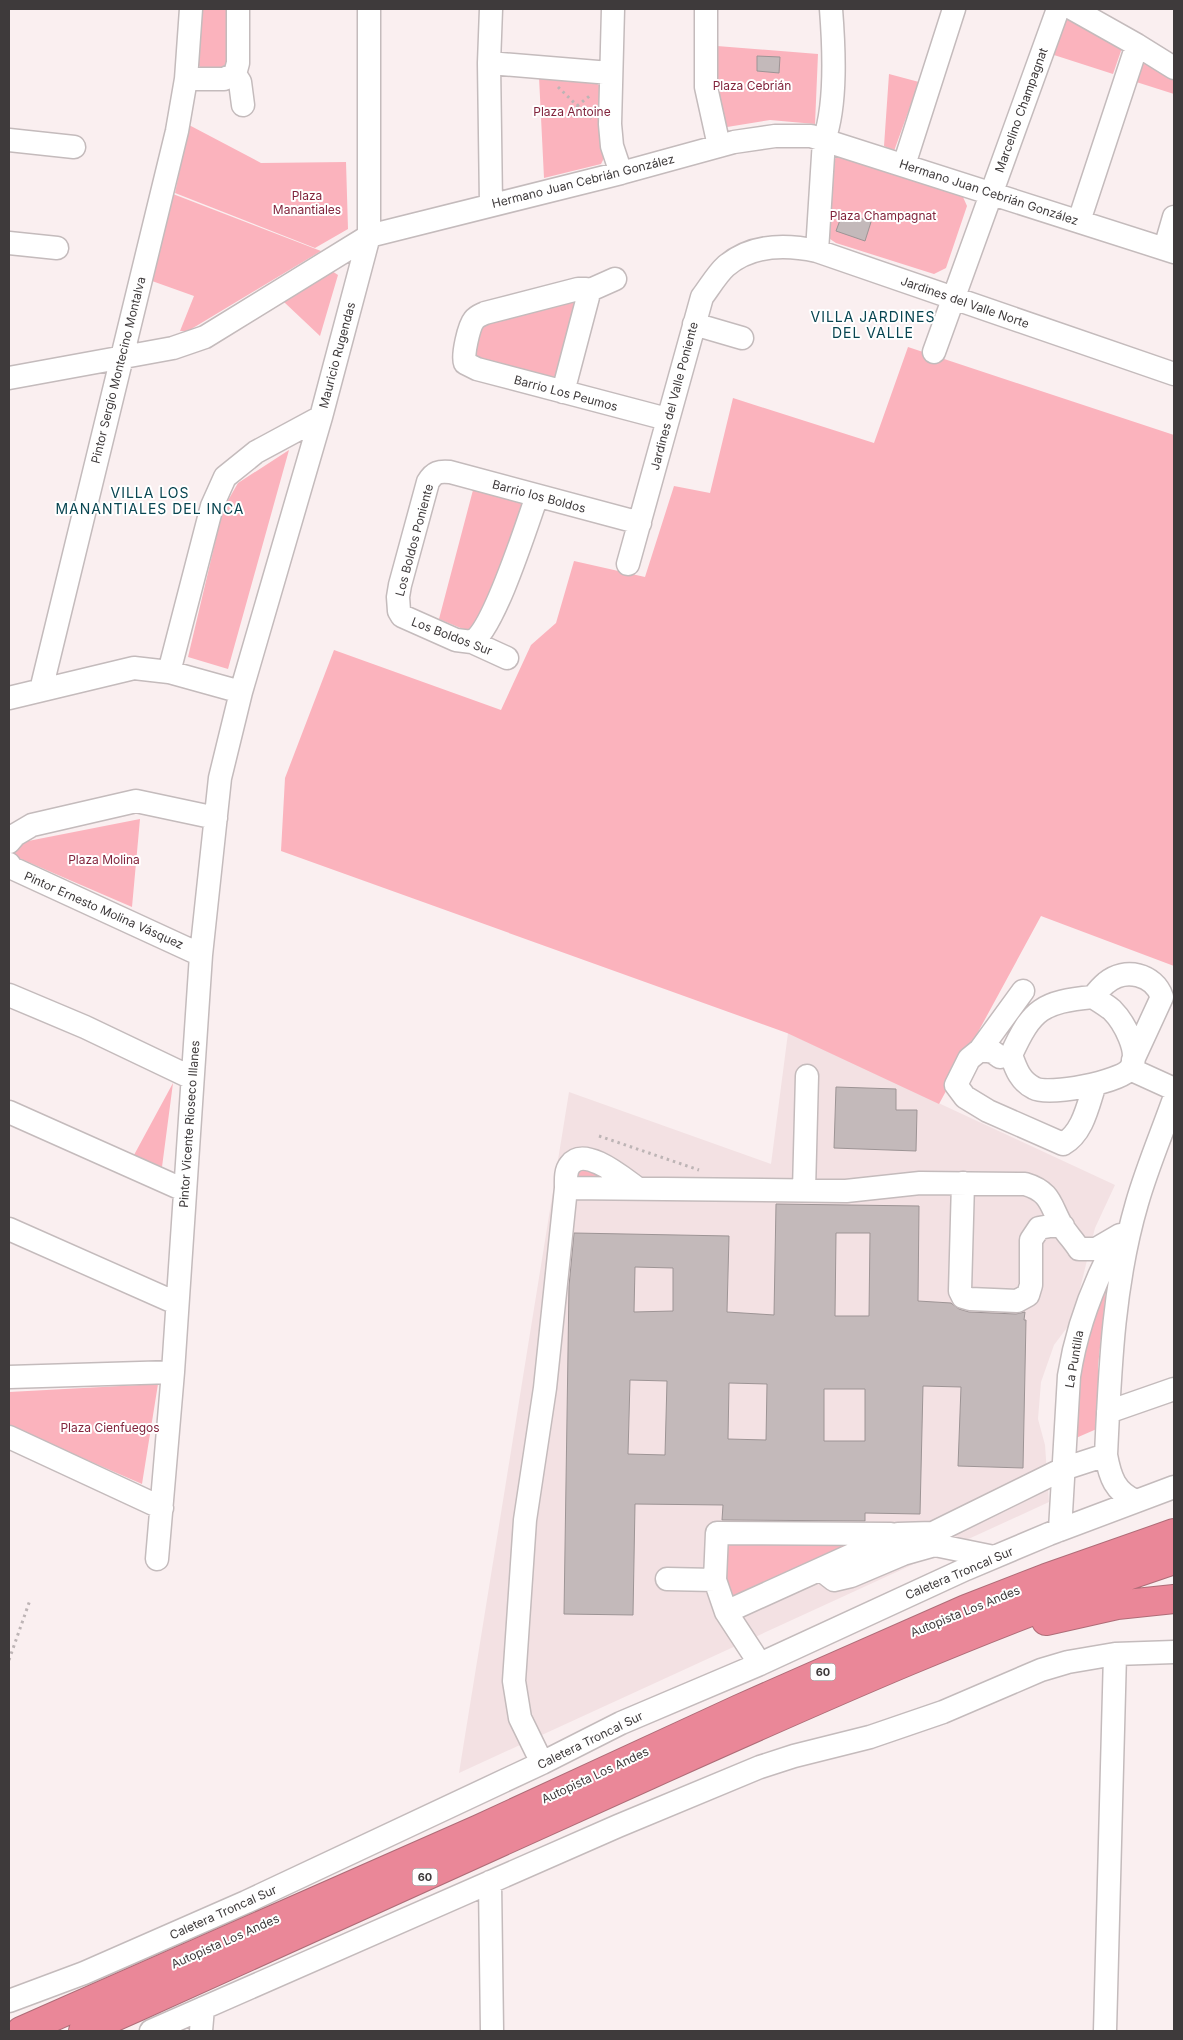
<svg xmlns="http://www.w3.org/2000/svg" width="1183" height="2040" font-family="Inter,sans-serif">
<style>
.built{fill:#f3e1e3}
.green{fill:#fbb3bd}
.building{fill:#c3b9ba;stroke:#9d9495;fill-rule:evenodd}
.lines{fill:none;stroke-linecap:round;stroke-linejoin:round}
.minor-casing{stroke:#c4bbbc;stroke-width:25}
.highway-casing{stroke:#ae6c77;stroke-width:30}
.path{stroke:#bdb4b5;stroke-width:3;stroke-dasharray:2.5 4;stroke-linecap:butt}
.minor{stroke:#fff;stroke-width:22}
.highway{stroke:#ea8798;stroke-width:28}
.labels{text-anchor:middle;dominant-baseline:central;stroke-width:4;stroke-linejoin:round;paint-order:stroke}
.shield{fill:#fff;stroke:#787576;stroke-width:1}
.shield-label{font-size:11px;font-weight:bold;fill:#3e3a3b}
.park-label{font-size:12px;fill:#81243c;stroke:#fff}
.street-label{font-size:12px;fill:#3e3a3b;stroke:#fff}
.neighbourhood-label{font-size:14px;letter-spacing:1px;fill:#084551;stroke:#fff}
</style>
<rect width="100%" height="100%" fill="#faeff0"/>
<path class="built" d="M 788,1033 L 1115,1185 L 1095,1228 L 1072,1321 L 1054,1345 L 1041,1382 L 1038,1419 L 1045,1445 L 1049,1502 L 459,1773 L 569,1092 L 771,1164 Z"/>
<path class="green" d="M 200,9 L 227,9 L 228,63 L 225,68 L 201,68 L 196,62 Z
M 1064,12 L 1122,48 L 1113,74 L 1054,55 Z
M 717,46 L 818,54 L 815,124 L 770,120 L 721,128 L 715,90 Z
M 1138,52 L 1174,74 L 1174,94 L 1130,80 Z
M 889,74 L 919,82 L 894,151 L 884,146 Z
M 539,77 L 593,82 L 601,86 L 604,158 L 601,164 L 544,178 Z
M 189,125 L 261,163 L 346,162 L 348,229 L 315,248 L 175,193 Z
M 837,156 L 963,197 L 967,206 L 946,268 L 934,274 L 836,243 L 827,237 L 830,166 Z
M 173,194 L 321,251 L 188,331 L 180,331 L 194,296 L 152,281 Z
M 332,271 L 338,275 L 320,336 L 284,302 Z
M 579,297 L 555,378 L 470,355 L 479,321 Z
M 908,347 L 1174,435 L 1174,966 L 1041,916 L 939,1104 L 787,1033 L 281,851 L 285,778 L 334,650 L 501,710 L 531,645 L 556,623 L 574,561 L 645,577 L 674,486 L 710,493 L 733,398 L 874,443 Z
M 289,450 L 228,669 L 188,657 L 223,509 L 238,483 Z
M 473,490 L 523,504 L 502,575 L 470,632 L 439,619 Z
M 140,819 L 132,907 L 14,856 L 18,843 Z
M 173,1083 L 162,1167 L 134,1155 Z
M 575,1167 L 618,1179 L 576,1181 Z
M 1106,1291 L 1098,1366 L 1099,1428 L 1069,1441 L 1075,1383 L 1100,1303 Z
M 158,1384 L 142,1484 L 9,1426 L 9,1392 Z
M 732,1542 L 846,1542 L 846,1550 L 736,1597 L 726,1591 L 725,1552 Z"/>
<path class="building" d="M 757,56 L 780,57 L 779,73 L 757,71 Z
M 843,212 L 871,222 L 865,241 L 836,231 Z
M 836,1087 L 896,1089 L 896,1110 L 917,1110 L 916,1151 L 834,1148 Z
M 776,1204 L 919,1206 L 918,1301 L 951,1303 L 959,1309 L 969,1312 L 1016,1314 L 1025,1312 L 1024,1320 L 1026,1320 L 1023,1468 L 958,1466 L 961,1387 L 923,1386 L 920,1514 L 865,1513 L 865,1521 L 722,1520 L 723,1505 L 635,1504 L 633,1615 L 564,1614 L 569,1286 L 574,1233 L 729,1236 L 727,1312 L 774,1315 ZM 836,1233 L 870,1233 L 869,1316 L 835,1316 ZM 635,1267 L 673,1268 L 673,1311 L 634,1312 ZM 630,1380 L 667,1381 L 665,1455 L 628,1454 ZM 729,1383 L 767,1384 L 766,1440 L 728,1439 ZM 824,1389 L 865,1389 L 865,1441 L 824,1441 Z"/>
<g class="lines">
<g class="minor-casing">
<path id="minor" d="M 238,9 L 238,63 L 235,74 L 240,82 L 243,105
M 491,9 L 489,63 L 491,204
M 613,9 L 610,124 L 612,146 L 621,173
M 706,9 L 706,87 L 719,146
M 1073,9 L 1137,45 L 1174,68
M 489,63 L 610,73
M 186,79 L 224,79 L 235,74
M 9,140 L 74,147
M 904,165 L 954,9
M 1079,221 L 1137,45
M 9,243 L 57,248
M 1165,248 L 1174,217
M 817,251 L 824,140 C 837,104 834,47 831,9
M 588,291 L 586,289 L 578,289 L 485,313 C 481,315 477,316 474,320 C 469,326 462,356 465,363 L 477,369 L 667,419
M 588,291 L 615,279
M 694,324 L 742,338
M 934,352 L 1058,9
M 9,378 L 173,348 L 205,337 L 369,236 L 621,173 L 734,142 L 775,136 L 811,136 L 1174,252
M 563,392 L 588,297 L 588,291
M 628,564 L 702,297 C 709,288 717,274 726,266 C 752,244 785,244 817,251 L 1174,374
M 472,642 C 494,629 527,524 537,496
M 507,658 L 472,642 L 456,640 L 402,616 L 399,611 L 398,597 L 400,585 L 428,482 C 434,472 439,471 450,472 L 640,523
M 169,672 L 212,506 L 225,477 L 256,452 L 321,417
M 41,690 L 177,131 L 186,79 L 191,9
M 9,698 L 134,668 L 169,672 L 241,692
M 9,842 L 15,835 L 32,825 L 136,801 L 216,818
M 9,864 L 12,868 L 201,955
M 9,995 L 85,1027 L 192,1078
M 1093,997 C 1099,1001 1106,1005 1112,1010 C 1123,1021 1142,1053 1130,1069 C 1120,1082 1049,1096 1034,1088 C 1020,1081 1016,1069 1011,1055 C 1032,1009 1042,1002 1093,997 Z
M 1093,997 C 1097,992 1101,987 1106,983 C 1125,967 1154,974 1162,997 L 1133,1060
M 980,1050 L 1023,991
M 1011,1055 L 1000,1057 L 993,1052 L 980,1050 L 969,1059 L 956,1085 L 965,1097 L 988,1111 L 1063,1144 C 1083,1133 1088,1105 1095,1084
M 1130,1069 L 1174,1089
M 9,1112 L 184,1190
M 963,1183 L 960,1291 L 963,1297 L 970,1299 L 1017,1301 L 1028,1295 L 1031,1285 L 1031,1240 L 1039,1228 L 1050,1226 L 1063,1226
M 566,1188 C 566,1181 565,1171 570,1165 C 584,1145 623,1178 637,1188
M 804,1190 L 807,1076
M 9,1229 L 176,1303
M 9,1377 L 173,1372
M 1108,1412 L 1174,1389
M 9,1437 L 162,1508
M 1136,1501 C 1115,1492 1110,1477 1106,1455 C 1110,1370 1113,1285 1137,1203 C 1147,1168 1162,1133 1174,1099
M 1060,1530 L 1069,1376 C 1077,1325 1094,1281 1119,1236
M 157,1559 L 173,1372 L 201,955 L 220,778 L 241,692 L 321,417 L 369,236 L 369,9
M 825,1573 L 834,1580 L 851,1576 L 903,1554 L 935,1545 L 994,1557
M 667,1579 L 715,1580
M 726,1612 L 898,1534 L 933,1533 L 1063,1469 L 1106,1455
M 760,1664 L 726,1612 L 715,1580 L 717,1533 L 891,1534
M 542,1763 L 520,1718 L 514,1681 L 525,1520 L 545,1388 L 566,1188 L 846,1191 L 920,1183 L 1025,1184 C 1052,1192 1050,1206 1062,1226 C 1067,1234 1074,1241 1079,1249 L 1096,1249 L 1120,1235
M 490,1882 L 492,2031
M 9,2001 L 84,1973 L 246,1902 L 542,1763 L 621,1723 L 760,1664 L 966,1569 L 1049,1534 L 1174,1487
M 151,2031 L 618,1826 L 760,1767 L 794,1756 L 870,1737 L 943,1712 L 1041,1670 L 1068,1662 L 1115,1654 L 1174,1652
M 201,2031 L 203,2008
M 1105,2031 L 1115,1654"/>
</g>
<g class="highway-casing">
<path id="highway" d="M 1046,1621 L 1117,1605 L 1174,1599
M 21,2031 L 479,1829 L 739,1709 L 966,1609 L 1046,1578 L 1174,1533
M 83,2031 C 272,1947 460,1861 649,1775 C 822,1697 994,1620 1174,1560"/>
</g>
<path class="path" d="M 558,87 L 591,119
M 577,106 L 592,94
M 599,1136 L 699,1170
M 9,1660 L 30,1600"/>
<use href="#minor" class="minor"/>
<use href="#highway" class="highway"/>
</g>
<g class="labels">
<g class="shield">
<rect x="810.5" y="1663.5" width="25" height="17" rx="4"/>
<rect x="412.5" y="1868.5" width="25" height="17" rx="4"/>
</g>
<g class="shield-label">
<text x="823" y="1672">60</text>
<text x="425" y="1877">60</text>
</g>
<g class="park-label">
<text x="752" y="85">Plaza Cebrián</text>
<text x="572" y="111">Plaza Antoine</text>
<text x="307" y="195">Plaza<tspan x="307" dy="14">Manantiales</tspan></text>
<text x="883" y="215">Plaza Champagnat</text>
<text x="104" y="859">Plaza Molina</text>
<text x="110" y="1427">Plaza Cienfuegos</text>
</g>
<g class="street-label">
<text transform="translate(1021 110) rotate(-70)">Marcelino Champagnat</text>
<text transform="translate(583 181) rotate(-14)">Hermano Juan Cebrián González</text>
<text transform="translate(989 192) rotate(18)">Hermano Juan Cebrián González</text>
<text transform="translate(965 302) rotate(19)">Jardines del Valle Norte</text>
<text transform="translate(337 355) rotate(-75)">Mauricio Rugendas</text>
<text transform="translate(118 370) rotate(-76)">Pintor Sergio Montecino Montalva</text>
<text transform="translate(566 393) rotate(15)">Barrio Los Peumos</text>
<text transform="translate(674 396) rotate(-75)">Jardines del Valle Poniente</text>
<text transform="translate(539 496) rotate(15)">Barrio los Boldos</text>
<text transform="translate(414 540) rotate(-75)">Los Boldos Poniente</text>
<text transform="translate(452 636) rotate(21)">Los Boldos Sur</text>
<text transform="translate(104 910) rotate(24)">Pintor Ernesto Molina Vásquez</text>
<text transform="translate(189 1124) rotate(-86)">Pintor Vicente Rioseco Illanes</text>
<text transform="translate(1074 1359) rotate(-80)">La Puntilla</text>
<text transform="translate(959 1573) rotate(-23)">Caletera Troncal Sur</text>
<text transform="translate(965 1611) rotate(-22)">Autopista Los Andes</text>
<text transform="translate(590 1740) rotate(-26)">Caletera Troncal Sur</text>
<text transform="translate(595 1775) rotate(-25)">Autopista Los Andes</text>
<text transform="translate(223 1912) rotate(-24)">Caletera Troncal Sur</text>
<text transform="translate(225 1941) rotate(-24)">Autopista Los Andes</text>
</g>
<g class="neighbourhood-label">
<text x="873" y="316">VILLA JARDINES<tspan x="873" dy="16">DEL VALLE</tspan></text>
<text x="150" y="492">VILLA LOS<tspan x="150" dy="16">MANANTIALES DEL INCA</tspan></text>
</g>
</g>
<rect width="1183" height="2040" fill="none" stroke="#3e3a3b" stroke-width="20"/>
</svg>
